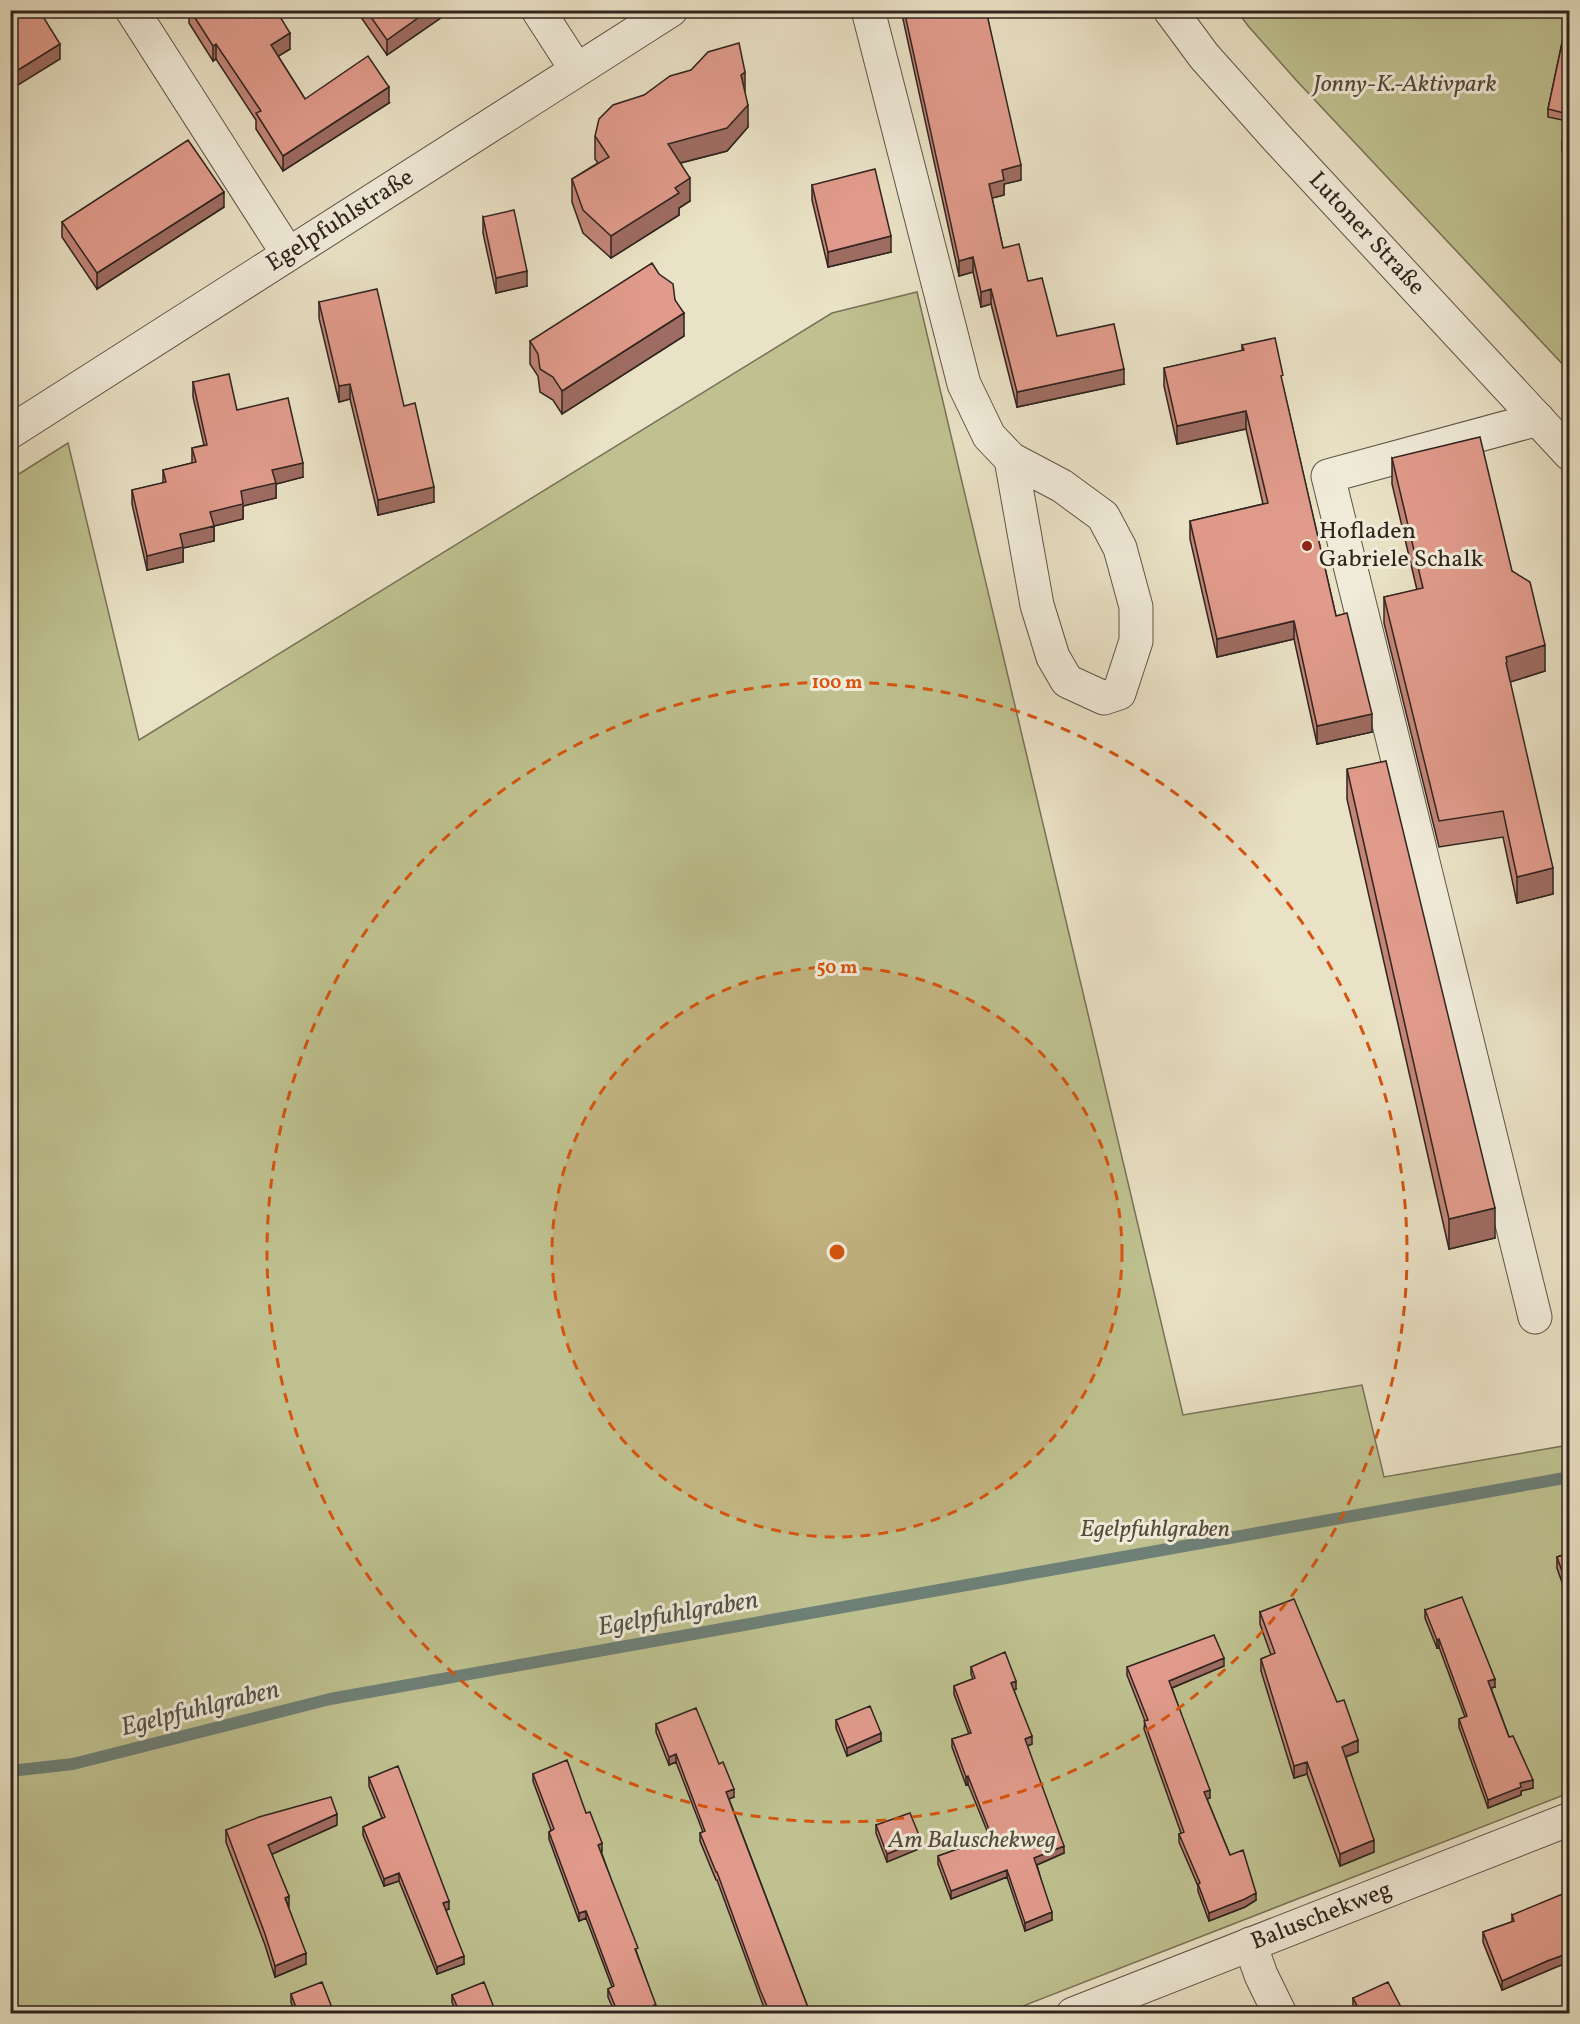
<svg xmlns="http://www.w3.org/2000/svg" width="1580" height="2024" font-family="Vollkorn,serif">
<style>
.green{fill:#bfc190;stroke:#787258;stroke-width:1.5}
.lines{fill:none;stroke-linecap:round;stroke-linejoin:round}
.stream{stroke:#6e8077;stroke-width:12}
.minor-casing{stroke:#5e5449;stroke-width:35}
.minor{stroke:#f1ecda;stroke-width:33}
.wall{fill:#c28578;stroke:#30241f;stroke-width:1.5}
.shaded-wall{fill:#9e6c62;stroke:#30241f;stroke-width:1.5}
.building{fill:#e19b8c;stroke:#30241f;stroke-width:1.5}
.ring{fill:none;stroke:#d6540e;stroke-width:3;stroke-dasharray:10 8}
.poi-dot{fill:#8f2418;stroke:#f1ecda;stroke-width:2}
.labels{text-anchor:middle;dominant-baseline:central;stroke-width:6;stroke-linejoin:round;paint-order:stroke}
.park-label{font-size:24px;font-style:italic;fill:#544b3b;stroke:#f1ecda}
.street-label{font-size:24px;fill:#30241f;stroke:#f1ecda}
.poi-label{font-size:24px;fill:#30241f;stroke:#f1ecda;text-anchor:start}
.water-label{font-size:26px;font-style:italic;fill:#4f524b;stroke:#f1ecda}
.centre{fill:#d6540e;stroke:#f1ecda;stroke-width:3}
.ring-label{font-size:18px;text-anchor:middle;font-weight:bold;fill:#d6540e;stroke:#f1ecda;stroke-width:6;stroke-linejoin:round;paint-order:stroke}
</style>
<rect width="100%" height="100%" fill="#eae2c6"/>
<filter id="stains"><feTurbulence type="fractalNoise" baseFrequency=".00333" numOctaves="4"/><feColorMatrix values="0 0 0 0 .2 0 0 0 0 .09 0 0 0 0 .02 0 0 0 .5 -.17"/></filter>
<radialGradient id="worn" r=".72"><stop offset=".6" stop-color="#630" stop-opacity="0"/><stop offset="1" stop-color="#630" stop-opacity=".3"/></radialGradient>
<path class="green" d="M 1237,11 L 1569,11 L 1569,371 L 1296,80 L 1249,27 Z
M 917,292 L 1183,1415 L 1362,1385 L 1384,1477 L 1569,1445 L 1569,1793 L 1005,2013 L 11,2014 L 11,479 L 68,443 L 139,740 L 832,313 Z"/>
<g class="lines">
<path class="stream" d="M 10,1771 L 73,1764 L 330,1699 L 1570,1477"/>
<g class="minor-casing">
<g id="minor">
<path d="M 132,10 L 288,254"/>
<path d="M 538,10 L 576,69"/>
<path d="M 868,10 L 964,384 L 989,436 L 1011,459 L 1062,486 L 1103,516 L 1120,548 L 1136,607 L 1136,641 L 1119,693 L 1104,698 L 1067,681 L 1053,657 L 1037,605 L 1011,459"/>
<path id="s1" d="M 1170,10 L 1204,56 L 1277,138 L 1570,454"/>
<path id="s2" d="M 10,432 L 671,10"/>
<path d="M 1535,1317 L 1328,476 L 1538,419"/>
<path d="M 1250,1944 L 1261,1975 L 1280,2014"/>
<path id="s3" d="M 1073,2014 L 1570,1819"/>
</g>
</g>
<use href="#minor" class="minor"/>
</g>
<path class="wall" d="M 189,10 L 252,10 L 256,18 L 290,49 L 278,56 L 305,99 L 389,103 L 283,171 L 256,129 L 256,120 L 216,59 L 213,61 L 189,23 Z
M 356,10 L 442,10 L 442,17 L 387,55 Z
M 901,10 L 986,10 L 1021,180 L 1004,184 L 1004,195 L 992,198 L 1003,248 L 1028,281 L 1057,336 L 1124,384 L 1017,407 L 991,304 L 981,307 L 973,272 L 959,276 Z
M 1569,10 L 1569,152 L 1562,151 L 1562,143 L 1567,121 L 1548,117 L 1548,109 Z
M 745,94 L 748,127 L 727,151 L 681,163 L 690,201 L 679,208 L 679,215 L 611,258 L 583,233 L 572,202 L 572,179 L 598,163 L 595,159 L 595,136 Z
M 812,185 L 891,252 L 828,267 L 812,200 Z
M 224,207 L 97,289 L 62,237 L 62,222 Z
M 483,217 L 527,286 L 496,293 L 483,233 Z
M 675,300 L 684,336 L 562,414 L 553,400 L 540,392 L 538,376 L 530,364 L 530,341 Z
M 319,302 L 404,406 L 434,502 L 378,515 L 350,399 L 339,402 L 319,318 Z
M 1242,345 L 1283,386 L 1336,616 L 1372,732 L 1317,744 L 1294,639 L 1217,657 L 1190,539 L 1190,521 L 1263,504 L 1246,429 L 1177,444 L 1164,386 L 1164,368 L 1242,351 Z
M 193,382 L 237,410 L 303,477 L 276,484 L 276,498 L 243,506 L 243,519 L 214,526 L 214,541 L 183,548 L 183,562 L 147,570 L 132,504 L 132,490 L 163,483 L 163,470 L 192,463 L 192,448 L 204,445 L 193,397 Z
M 1392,458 L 1512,571 L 1545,671 L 1510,682 L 1553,894 L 1517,903 L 1503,837 L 1439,847 L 1384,623 L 1384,597 L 1417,590 L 1392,484 Z
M 1347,769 L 1495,1238 L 1449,1249 L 1347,799 Z
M 1569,1553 L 1569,1615 L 1568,1612 L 1568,1602 L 1569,1602 L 1557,1568 L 1557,1557 Z
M 1425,1610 L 1495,1687 L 1491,1688 L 1509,1737 L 1533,1788 L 1521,1791 L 1521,1795 L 1488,1808 L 1459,1727 L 1459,1719 L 1465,1717 L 1439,1647 L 1437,1648 L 1425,1618 Z
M 1260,1612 L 1337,1702 L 1358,1752 L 1346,1757 L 1374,1852 L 1340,1866 L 1307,1774 L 1294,1778 L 1261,1671 L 1261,1659 L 1271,1655 L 1260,1624 Z
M 1224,1666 L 1172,1688 L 1210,1798 L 1207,1799 L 1230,1855 L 1256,1900 L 1245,1907 L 1209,1921 L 1198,1891 L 1198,1886 L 1179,1842 L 1179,1834 L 1181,1833 L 1144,1729 L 1145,1721 L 1127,1675 L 1127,1667 Z
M 971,1667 L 1016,1689 L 1014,1690 L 1032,1744 L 1027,1746 L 1064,1853 L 1037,1865 L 1052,1920 L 1025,1931 L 1007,1877 L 951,1899 L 938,1864 L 938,1856 L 990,1838 L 968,1784 L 966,1785 L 952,1747 L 952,1739 L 969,1734 L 954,1694 L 954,1686 L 973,1679 L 971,1674 Z
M 836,1720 L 881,1741 L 847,1756 L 836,1728 Z
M 656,1724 L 734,1797 L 729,1799 L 810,2013 L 766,2013 L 717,1880 L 716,1880 L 700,1841 L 700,1833 L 703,1832 L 676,1762 L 669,1765 L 656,1732 Z
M 533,1774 L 586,1813 L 602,1851 L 601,1851 L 638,1956 L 658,2013 L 615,2013 L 608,1997 L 608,1989 L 612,1987 L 586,1918 L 579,1921 L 549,1839 L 549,1832 L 551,1830 L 533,1781 Z
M 369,1778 L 449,1909 L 446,1910 L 464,1964 L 437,1974 L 399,1881 L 384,1886 L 363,1835 L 363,1827 L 382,1818 L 369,1786 Z
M 337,1825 L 272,1854 L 306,1964 L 275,1977 L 265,1945 L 226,1842 L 226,1830 Z
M 876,1825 L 921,1848 L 887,1862 L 876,1833 Z
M 1512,1915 L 1547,1971 L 1502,1990 L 1483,1942 L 1483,1932 L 1512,1922 Z
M 291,1994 L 334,2013 L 295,2013 L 291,2002 Z
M 452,1995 L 496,2013 L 457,2013 L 452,2002 Z
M 1353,1998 L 1402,2013 L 1353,2013 Z"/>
<path class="shaded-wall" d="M 429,10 L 442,10 L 442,17 L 387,55 L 387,40 Z
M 290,33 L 290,49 L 271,61 L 271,45 Z
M 60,44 L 60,59 L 10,90 L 10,75 Z
M 216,44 L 216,59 L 213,61 L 213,46 Z
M 745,72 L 745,95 L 741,75 Z
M 389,87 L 389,103 L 283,171 L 283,156 Z
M 748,105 L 748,127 L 727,151 L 668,166 L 668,144 Z
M 1021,165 L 1021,180 L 1004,184 L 1004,195 L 989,199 L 989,184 L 1002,170 Z
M 690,178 L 690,201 L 679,208 L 679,215 L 611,258 L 611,236 L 675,188 Z
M 224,192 L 224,207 L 97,289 L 97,273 Z
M 891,236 L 891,252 L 828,267 L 828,252 Z
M 973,257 L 973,272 L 959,276 L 959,261 Z
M 527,271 L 527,286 L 496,293 L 496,278 Z
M 991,289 L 991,304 L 981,307 L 981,292 Z
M 684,313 L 684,336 L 562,414 L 562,391 Z
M 1124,369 L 1124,384 L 1017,407 L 1017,392 Z
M 350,384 L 350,399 L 339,402 L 339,386 Z
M 1246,411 L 1246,429 L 1177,444 L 1177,426 Z
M 303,463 L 303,477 L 276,484 L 276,498 L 243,506 L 243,519 L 210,527 L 210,512 L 272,470 Z
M 434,487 L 434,502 L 378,515 L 378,500 Z
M 214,526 L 214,541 L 183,548 L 183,562 L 147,570 L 147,556 L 180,534 Z
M 1294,621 L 1294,639 L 1217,657 L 1217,639 Z
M 1545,645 L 1545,671 L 1507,683 L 1506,657 Z
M 1372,714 L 1372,732 L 1317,744 L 1317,726 Z
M 1553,868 L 1553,894 L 1517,903 L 1517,877 Z
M 1495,1208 L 1495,1238 L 1449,1249 L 1449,1219 Z
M 1439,1639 L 1439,1647 L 1437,1648 L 1437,1640 Z
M 1224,1658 L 1224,1666 L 1169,1689 L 1169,1681 Z
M 1495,1679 L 1495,1687 L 1488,1689 L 1488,1681 Z
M 1016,1681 L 1016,1689 L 1011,1691 L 1011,1683 Z
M 881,1733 L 881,1741 L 847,1756 L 847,1748 Z
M 1032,1736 L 1032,1744 L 1025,1747 L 1025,1739 Z
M 1358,1740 L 1358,1752 L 1342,1758 L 1342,1747 Z
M 676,1754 L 676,1762 L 669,1765 L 669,1757 Z
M 1307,1762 L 1307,1774 L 1294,1778 L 1294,1766 Z
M 968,1776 L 968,1784 L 966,1785 L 966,1777 Z
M 1533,1780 L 1533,1788 L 1521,1791 L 1521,1795 L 1488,1808 L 1488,1800 L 1520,1783 Z
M 734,1789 L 734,1797 L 726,1800 L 726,1792 Z
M 1210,1790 L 1210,1798 L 1204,1800 L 1204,1792 Z
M 337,1814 L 337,1825 L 268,1856 L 268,1845 Z
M 921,1840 L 921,1848 L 887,1862 L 887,1854 Z
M 1374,1840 L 1374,1852 L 1340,1866 L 1340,1854 Z
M 602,1843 L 602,1851 L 598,1852 L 598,1845 Z
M 1064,1846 L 1064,1853 L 1034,1866 L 1034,1858 Z
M 1007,1870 L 1007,1877 L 951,1899 L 951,1891 Z
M 399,1873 L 399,1881 L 384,1886 L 384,1879 Z
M 1256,1893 L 1256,1900 L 1245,1907 L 1209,1921 L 1209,1913 Z
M 289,1896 L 289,1907 L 285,1898 Z
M 449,1901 L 449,1909 L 443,1911 L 443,1903 Z
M 586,1911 L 586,1918 L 579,1921 L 579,1913 Z
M 1052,1912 L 1052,1920 L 1025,1931 L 1025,1923 Z
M 306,1953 L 306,1964 L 275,1977 L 275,1966 Z
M 1569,1953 L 1569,1962 L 1547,1971 L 1502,1990 L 1502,1981 L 1547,1961 Z
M 464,1956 L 464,1964 L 437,1974 L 437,1967 Z
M 1402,2009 L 1402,2013 L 1395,2013 Z"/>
<path class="building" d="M 10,10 L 39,10 L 60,44 L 10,75 Z
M 190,10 L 252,10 L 256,18 L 267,10 L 276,10 L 290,33 L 271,45 L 305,99 L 368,56 L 389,87 L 283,156 L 256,113 L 261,111 L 216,44 L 213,46 Z
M 366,10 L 429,10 L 387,40 Z
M 904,10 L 986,10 L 1021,165 L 1002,170 L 1004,180 L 989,184 L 1003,248 L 1019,244 L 1028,281 L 1042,278 L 1057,336 L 1114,324 L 1124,369 L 1017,392 L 991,289 L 981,292 L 973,257 L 959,261 Z
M 1569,10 L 1569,145 L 1562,143 L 1568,114 L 1548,109 Z
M 739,43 L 745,72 L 741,75 L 748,105 L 727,128 L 668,144 L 690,178 L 675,188 L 679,193 L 611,236 L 583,210 L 572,179 L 609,157 L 595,136 L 599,119 L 613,105 L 644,95 L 670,76 L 691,70 L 708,52 Z
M 188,140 L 224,192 L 97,273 L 62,222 Z
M 875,169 L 891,236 L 828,252 L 812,185 Z
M 514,210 L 527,271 L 496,278 L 483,217 Z
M 652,263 L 659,274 L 673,284 L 675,300 L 684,313 L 562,391 L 553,377 L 540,369 L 538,354 L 530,341 Z
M 377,289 L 404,406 L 415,403 L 434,487 L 378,500 L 350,384 L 339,386 L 319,302 Z
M 1275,338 L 1283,375 L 1281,376 L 1336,616 L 1347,613 L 1372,714 L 1317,726 L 1294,621 L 1217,639 L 1190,521 L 1268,503 L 1246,411 L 1177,426 L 1164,368 L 1244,350 L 1242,345 Z
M 229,374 L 237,410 L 288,398 L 303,463 L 272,470 L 276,483 L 241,491 L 243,504 L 210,512 L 214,526 L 180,534 L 183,547 L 147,556 L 132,490 L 166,482 L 163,470 L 196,462 L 192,448 L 207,445 L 193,382 Z
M 1480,437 L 1512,571 L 1530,582 L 1545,645 L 1506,657 L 1507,662 L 1506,663 L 1553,868 L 1517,877 L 1503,811 L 1439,821 L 1384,597 L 1423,588 L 1392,458 Z
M 1386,761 L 1495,1208 L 1449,1219 L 1347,769 Z
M 1569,1553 L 1569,1591 L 1557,1557 Z
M 1462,1597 L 1495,1679 L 1488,1681 L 1509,1737 L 1513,1736 L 1533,1780 L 1520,1783 L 1521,1787 L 1488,1800 L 1459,1719 L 1467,1716 L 1439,1639 L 1437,1640 L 1425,1610 Z
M 1294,1599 L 1337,1702 L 1344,1700 L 1358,1740 L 1342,1747 L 1374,1840 L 1340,1854 L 1307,1762 L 1294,1766 L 1261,1659 L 1275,1653 L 1260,1612 Z
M 1214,1635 L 1224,1658 L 1169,1681 L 1210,1790 L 1204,1792 L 1230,1855 L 1243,1850 L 1256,1893 L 1245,1899 L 1209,1913 L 1198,1884 L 1200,1883 L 1179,1834 L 1184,1832 L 1144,1721 L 1148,1720 L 1127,1667 Z
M 1005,1652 L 1016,1681 L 1011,1683 L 1032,1736 L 1025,1739 L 1064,1846 L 1034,1858 L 1052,1912 L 1025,1923 L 1007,1870 L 951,1891 L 938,1856 L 992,1837 L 968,1776 L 966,1777 L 952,1739 L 971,1733 L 954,1686 L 975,1678 L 971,1667 Z
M 870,1706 L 881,1733 L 847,1748 L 836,1720 Z
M 696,1708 L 719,1764 L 723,1762 L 734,1789 L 726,1792 L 810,2013 L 770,2013 L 760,1990 L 717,1872 L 716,1872 L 700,1833 L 705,1831 L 676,1754 L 669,1757 L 656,1724 Z
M 567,1760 L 586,1813 L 590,1812 L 602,1843 L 598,1845 L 638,1948 L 635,1949 L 656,2005 L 654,2005 L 658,2013 L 618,2013 L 608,1989 L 614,1986 L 586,1911 L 579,1913 L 549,1832 L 554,1829 L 533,1774 Z
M 398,1766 L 449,1901 L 443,1903 L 464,1956 L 437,1967 L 399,1873 L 384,1879 L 363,1827 L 385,1817 L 369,1778 Z
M 331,1797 L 337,1814 L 268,1845 L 289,1896 L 285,1898 L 306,1953 L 275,1966 L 265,1934 L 226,1830 L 259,1817 Z
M 910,1813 L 921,1840 L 887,1854 L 876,1825 Z
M 1565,1893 L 1568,1900 L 1569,1899 L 1569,1953 L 1547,1961 L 1502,1981 L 1483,1932 L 1514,1921 L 1512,1915 Z
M 322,1982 L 334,2013 L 298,2013 L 291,1994 Z
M 484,1982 L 496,2013 L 460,2013 L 452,1995 Z
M 1388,1982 L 1402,2009 L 1396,2013 L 1361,2013 L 1353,1998 Z"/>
<circle cx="837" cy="1252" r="285" fill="#d6540e" fill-opacity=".12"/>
<g class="ring">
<circle cx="837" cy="1252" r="285"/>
<circle cx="837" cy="1252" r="570"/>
</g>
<circle class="poi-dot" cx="1307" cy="546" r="6"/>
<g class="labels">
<g class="park-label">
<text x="1405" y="85">Jonny-K.-Aktivpark</text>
<text x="1155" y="1530">Egelpfuhlgraben</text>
<text x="972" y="1841">Am Baluschekweg</text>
</g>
<g class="street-label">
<text stroke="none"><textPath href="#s2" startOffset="392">Egelpfuhlstraße</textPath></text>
<text stroke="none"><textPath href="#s1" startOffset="298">Lutoner Straße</textPath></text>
<text stroke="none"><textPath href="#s3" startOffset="267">Baluschekweg</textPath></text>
</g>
<g class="poi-label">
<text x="1319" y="532">Hofladen<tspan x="1319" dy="28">Gabriele Schalk</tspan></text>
</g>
<g class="water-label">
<text transform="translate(678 1614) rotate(-10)">Egelpfuhlgraben</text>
<text transform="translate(200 1709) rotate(-14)">Egelpfuhlgraben</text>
</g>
</g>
<circle cx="837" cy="1252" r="9" class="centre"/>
<g class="ring-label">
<text x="837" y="688">100 m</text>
<text x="837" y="973">50 m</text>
</g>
<rect width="1580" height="2024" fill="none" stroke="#eae2c6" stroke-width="36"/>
<rect x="12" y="12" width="1556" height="2000" fill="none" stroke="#30241f" stroke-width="3"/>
<rect x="18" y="18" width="1544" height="1988" fill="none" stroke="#30241f" stroke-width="1.5"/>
<rect width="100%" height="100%" filter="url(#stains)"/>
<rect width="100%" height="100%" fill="url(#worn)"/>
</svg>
